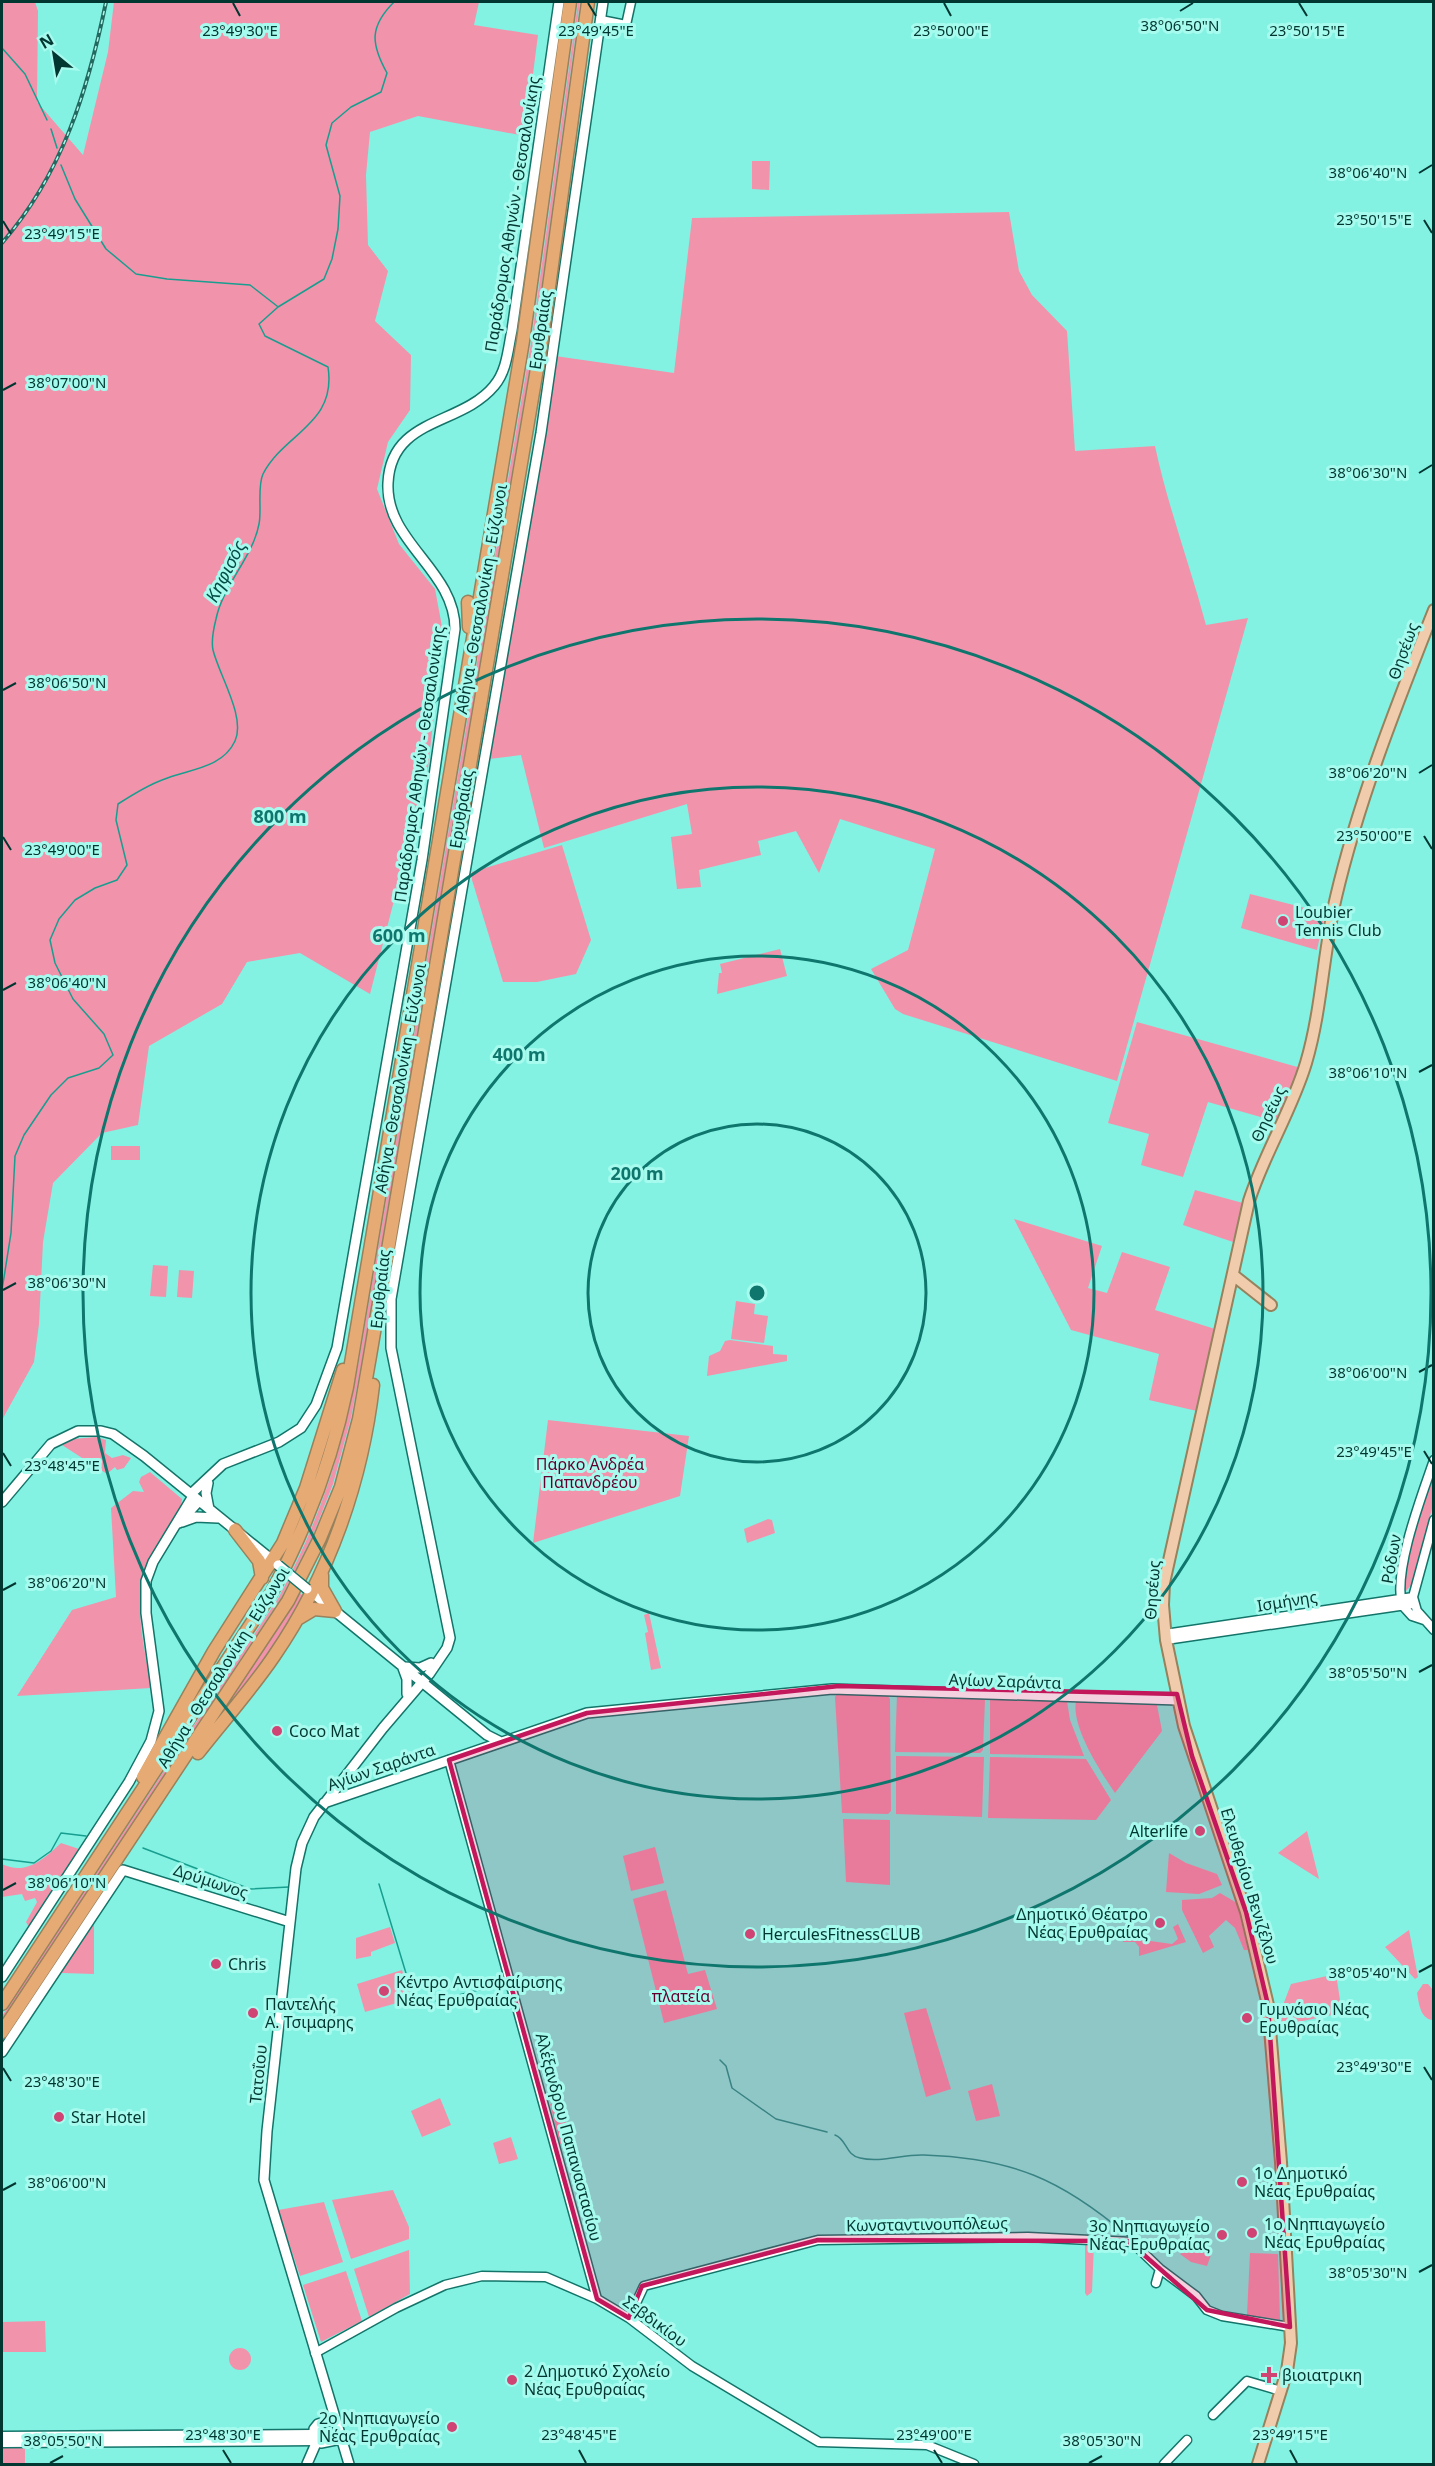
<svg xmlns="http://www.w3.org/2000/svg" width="1435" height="2466" font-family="'Noto Sans',sans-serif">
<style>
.green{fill:#f293ac}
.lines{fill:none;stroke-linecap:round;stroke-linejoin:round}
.stream{stroke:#179e8f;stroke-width:1.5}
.tertiary-casing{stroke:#137469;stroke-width:11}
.secondary-casing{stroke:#137469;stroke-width:12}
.primary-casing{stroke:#96825d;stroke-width:14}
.motorway-casing{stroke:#96825d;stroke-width:15}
.tertiary{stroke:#fff;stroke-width:8}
.secondary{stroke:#fff;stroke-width:9}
.primary{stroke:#f0ccac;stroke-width:10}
.motorway{stroke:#e6aa74;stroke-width:12}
.rail-casing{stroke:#246960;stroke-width:4}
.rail{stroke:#a6fbee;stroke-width:1.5;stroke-dasharray:4.5;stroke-linecap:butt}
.secondary-bridge-casing{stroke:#137469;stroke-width:12;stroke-linecap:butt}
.secondary-bridge{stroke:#fff;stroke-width:9}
.marked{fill:#c2185b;fill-opacity:0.2;stroke:#c2185b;stroke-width:4.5;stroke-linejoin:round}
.ticks{fill:none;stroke:#023731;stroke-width:2}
.ring{fill:none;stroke:#0f766e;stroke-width:3}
.poi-dot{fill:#d04474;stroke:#a6fbee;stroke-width:2}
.labels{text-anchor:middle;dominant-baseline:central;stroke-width:6;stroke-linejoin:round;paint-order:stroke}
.street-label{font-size:16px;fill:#023731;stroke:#a6fbee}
.poi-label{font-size:16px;fill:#023731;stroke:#a6fbee;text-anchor:start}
.park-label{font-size:16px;fill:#65002e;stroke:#a6fbee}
.water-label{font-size:18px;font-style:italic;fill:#044d46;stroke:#a6fbee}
.ticks-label{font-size:15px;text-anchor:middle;fill:#023731;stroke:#a6fbee;stroke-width:6;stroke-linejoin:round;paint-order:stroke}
.centre{fill:#0f766e;stroke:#a6fbee;stroke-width:3}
.ring-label{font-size:18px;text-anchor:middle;font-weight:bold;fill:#0f766e;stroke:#a6fbee;stroke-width:6;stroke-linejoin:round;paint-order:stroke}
</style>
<rect width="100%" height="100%" fill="#83f2e2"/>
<path class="green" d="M 2,2 L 35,2 L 38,11 L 37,102 L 83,155 L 108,52 L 114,2 L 479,2 L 474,25 L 538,35 L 525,136 L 418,116 L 370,132 L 366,175 L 368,245 L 388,271 L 375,321 L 411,355 L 410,410 L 388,442 L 377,489 L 399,544 L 435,589 L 443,632 L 428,768 L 370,994 L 300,953 L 247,962 L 222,1004 L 149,1046 L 138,1125 L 102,1133 L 53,1183 L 43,1242 L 39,1324 L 34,1362 L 2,1420 Z
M 578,2 L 580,2 L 534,343 L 363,1355 L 351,1418 L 333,1484 L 313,1535 L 281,1598 L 2,2021 L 2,2016 L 279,1597 C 322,1515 344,1446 360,1355 L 531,343 Z
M 752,161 L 770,161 L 769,190 L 752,189 Z
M 1009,212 L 1019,271 L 1032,295 L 1067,331 L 1075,451 L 1155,446 C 1168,507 1190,565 1206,625 L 1248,618 L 1117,1081 L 903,1014 L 895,1009 L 871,969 L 908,950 L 935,849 L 840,819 L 819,873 L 796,831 L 758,841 L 761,855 L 699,870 L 701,887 L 677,889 L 671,837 L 692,834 L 687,804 L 544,848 L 521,755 L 489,759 L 522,574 L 555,356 L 674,373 L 692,218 Z
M 562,845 L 591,940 L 576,974 L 537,982 L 503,982 L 472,880 L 472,872 Z
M 1250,894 L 1325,913 L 1317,950 L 1241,928 Z
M 780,949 L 787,976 L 717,994 L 719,973 L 722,973 L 720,964 Z
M 1137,1022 L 1301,1068 L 1275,1121 L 1208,1102 L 1183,1177 L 1141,1165 L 1149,1134 L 1108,1123 Z
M 111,1146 L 140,1146 L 140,1160 L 111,1160 Z
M 1195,1190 L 1243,1203 L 1233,1242 L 1183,1225 Z
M 1014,1219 L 1102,1246 L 1088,1288 L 1107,1293 L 1122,1252 L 1170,1267 L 1155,1310 L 1215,1329 L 1197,1411 L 1149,1400 L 1159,1354 L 1071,1330 Z
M 153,1265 L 168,1266 L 166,1297 L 150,1296 Z
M 179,1270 L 194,1271 L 192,1298 L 177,1297 Z
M 736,1301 L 755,1304 L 754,1314 L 768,1316 L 764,1343 L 731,1339 Z
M 730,1340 L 773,1346 L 773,1354 L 787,1355 L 787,1361 L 707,1376 L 709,1356 L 720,1351 L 725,1341 Z
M 548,1420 L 689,1436 L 680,1496 L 533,1543 Z
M 96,1437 L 106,1440 L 105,1453 L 112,1458 L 123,1455 L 131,1458 L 124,1468 L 117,1470 L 115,1467 L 107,1474 L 62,1445 L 73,1439 Z
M 1433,1466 L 1433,1505 L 1412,1584 L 1406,1591 L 1403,1588 L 1413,1534 Z
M 150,1472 L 182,1499 C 180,1520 161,1537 152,1556 C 130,1602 144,1640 151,1688 L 17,1696 L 72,1610 L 116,1597 L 111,1508 L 133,1491 L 144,1492 L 139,1482 L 141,1477 Z
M 768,1519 L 772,1520 L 775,1533 L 747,1543 L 744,1529 Z
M 297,1591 L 305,1597 L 273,1652 L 198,1746 L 267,1644 Z
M 649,1613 L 661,1668 L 651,1670 L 645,1633 L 648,1632 L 644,1615 Z
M 837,1694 L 887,1695 L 890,1699 L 891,1811 L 888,1814 L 842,1813 L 835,1697 Z
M 897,1695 L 982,1698 L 985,1700 L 983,1750 L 980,1753 L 895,1752 Z
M 990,1697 L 1067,1701 L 1070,1720 L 1084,1756 L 990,1754 Z
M 1076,1701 L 1157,1705 L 1162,1731 L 1115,1793 C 1101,1772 1071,1727 1076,1701 Z
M 896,1756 L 984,1757 L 982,1817 L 896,1814 Z
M 990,1757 L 1086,1759 L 1111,1800 L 1096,1820 L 988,1818 Z
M 843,1819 L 890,1820 L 890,1885 L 846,1882 Z
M 1307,1831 L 1319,1879 L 1278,1853 Z
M 61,1843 L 82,1850 L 30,1929 L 26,1922 L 37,1902 L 35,1898 L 25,1901 L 22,1894 L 2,1897 L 2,1864 C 26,1876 44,1859 61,1843 Z
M 655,1847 L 664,1883 L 631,1891 L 623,1856 Z
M 1169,1853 L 1186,1863 L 1217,1874 L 1222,1885 L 1199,1894 L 1166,1892 Z
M 666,1890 L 688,1974 L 705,1970 L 717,2009 L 664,2023 L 633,1899 Z
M 1220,1893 L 1237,1903 L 1248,1950 L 1244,1950 L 1235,1928 L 1226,1920 L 1209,1936 L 1214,1947 L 1203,1953 L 1182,1910 L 1182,1900 L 1212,1898 Z
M 94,1923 L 94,1974 L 62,1973 L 61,1971 Z
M 1178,1924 L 1186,1942 L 1139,1956 L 1139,1947 L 1135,1942 L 1123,1942 L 1124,1937 L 1131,1938 L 1137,1933 L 1143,1940 L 1172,1944 L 1178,1939 L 1173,1927 Z
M 390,1927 L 395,1943 L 371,1952 L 371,1956 L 356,1959 L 356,1938 Z
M 1409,1930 L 1418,1977 L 1415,1979 L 1385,1947 Z
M 402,1970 L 411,1999 L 365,2012 L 357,1984 Z
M 1336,1974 L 1342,2013 L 1278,2026 L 1277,2021 L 1291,1984 Z
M 1423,1984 L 1428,1984 L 1433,1990 L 1432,2020 C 1420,2018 1419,2003 1417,1993 Z
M 926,2008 L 951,2089 L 926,2097 L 904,2013 Z
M 992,2084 L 1000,2116 L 976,2121 L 968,2091 Z
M 440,2098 L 451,2125 L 422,2137 L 411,2111 Z
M 561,2102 L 571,2141 L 560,2144 L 550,2104 Z
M 511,2137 L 518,2159 L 499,2164 L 493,2143 Z
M 393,2190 L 409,2227 L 409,2239 L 351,2259 L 332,2200 Z
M 324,2202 L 343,2262 L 300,2276 L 278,2210 Z
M 1204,2241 L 1212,2252 L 1207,2266 L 1191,2262 L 1180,2254 Z
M 1085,2243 L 1094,2244 L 1092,2292 L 1087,2296 L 1085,2293 Z
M 409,2250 L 410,2294 L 369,2317 L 354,2269 Z
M 1250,2253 L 1278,2254 L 1280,2320 L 1247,2315 Z
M 346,2271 L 362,2321 L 321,2342 L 303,2285 Z
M 45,2321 L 46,2352 L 2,2352 L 2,2322 Z
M229 2359a11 11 0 1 1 22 0a11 11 0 1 1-22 0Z
M 2,2447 L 25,2447 L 25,2464 L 2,2464 Z"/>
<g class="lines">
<path class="stream" d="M 2,48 L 25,74 L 47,120
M 51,129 L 57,148
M 61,165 L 75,199 L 106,249 L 136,274 L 167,279 L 250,285 L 277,306
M 2,1290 L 11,1233 L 15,1156 L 24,1135 L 51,1095 L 68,1078 L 99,1068 L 113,1055 L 104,1034 L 73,999 L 55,963 L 50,940 L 59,919 L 75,900 L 95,888 L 117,880 L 127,865 L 116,820 L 118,804 C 132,795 146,786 162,780 C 188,769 222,769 235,741 C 246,717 219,675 213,650 C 211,641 214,627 216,619 C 223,585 253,557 259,524 C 262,510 257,487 263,474 C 284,433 337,424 328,367 L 265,336 L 259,324 L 278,307 L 324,279 L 332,259 L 338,229 L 340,196 L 326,145 L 332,123 L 351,107 L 381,92 L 387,73 C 371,44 369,27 394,2
M 143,1848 L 250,1889 L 289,1887
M 2,1859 L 34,1863 L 51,1851 L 61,1833 L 86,1836
M 379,1884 L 415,2003
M 447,1998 L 494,1986
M 436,2001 L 443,1999
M 427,2003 L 431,2002
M 720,2060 L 726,2066 L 732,2088 L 776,2119 L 827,2132
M 835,2135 C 847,2139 845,2155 860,2158 C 881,2163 903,2154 924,2155 C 1012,2158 1061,2179 1128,2236"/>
<g class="tertiary-casing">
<path id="tertiary" d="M 601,20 L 626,25 L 631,2
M 1434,1520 L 1413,1597 L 1417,1611 L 1434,1630
M 1424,1620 L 1412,1616 L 1402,1605 C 1393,1570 1422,1495 1434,1460
M 1165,1634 L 1413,1597
M 1166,1640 L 1413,1604
M 449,1760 L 597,2299
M 1156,2283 L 1160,2269
M 629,2318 L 644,2286 L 818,2240 L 1028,2237 L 1132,2242 L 1160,2269 L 1196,2296 L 1207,2310 L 1222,2316 L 1290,2327
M 315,2353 L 396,2308 L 445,2285 L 482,2276 L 546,2277 L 597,2299 L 629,2318 L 692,2366 L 819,2442 L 927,2445 L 974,2464
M 1213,2415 L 1247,2381 L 1281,2391
M 2,2436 L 313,2434
M 2,2443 L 317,2441
M 1164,2464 L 1187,2440"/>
</g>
<g class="secondary-casing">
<path id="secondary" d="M 208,1483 L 206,1493 L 209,1509
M 191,1494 L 223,1464 L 279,1442 L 301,1428 L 316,1405 L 337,1348 L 422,860 L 455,629 C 455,570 385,542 388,483 C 391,417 461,426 494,386 C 507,371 508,349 512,330 L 559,2
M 2,1502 L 51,1444 L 78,1431 L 101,1431 L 113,1434 L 144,1456 L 277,1564
M 182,1522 L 196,1517 L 218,1518
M 179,1523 L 199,1501
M 309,1590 L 487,1735 L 499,1741
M 405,1667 L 420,1668 L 431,1663
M 403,1668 L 407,1679 L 407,1694
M 324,1803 L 587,1713 L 832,1689 L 1178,1700
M 2,1977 L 129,1782 L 151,1741 L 159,1711 L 146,1613 L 146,1581 L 153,1562 L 193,1496
M 2,2052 L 123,1870 L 290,1922
M 335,2419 L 318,2424 L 314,2429 L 314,2437 L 321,2443 L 341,2439
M 307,2464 L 317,2441
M 349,2464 L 264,2180 L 267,2131 L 296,1868 L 302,1843 L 314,1817 L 383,1728 L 430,1673 L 447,1648 L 450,1638 L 391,1348 L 391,1299 L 541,433 L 603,2"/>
</g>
<g class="primary-casing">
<path id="primary" d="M 1233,1275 L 1271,1305
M 1258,2464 L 1287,2371 L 1291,2343 L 1281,2162 L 1268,2005 L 1246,1912 L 1184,1726 L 1166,1640 L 1163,1605 L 1164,1583 L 1249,1201 C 1264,1154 1292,1110 1306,1063 C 1322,1009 1323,952 1336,897 C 1359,799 1397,704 1434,610"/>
</g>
<g class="motorway-casing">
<path id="motorway" d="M 468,602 L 469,627
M 235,1530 L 259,1561 L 262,1578
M 322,1575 L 322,1588 L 335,1611
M 299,1618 L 314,1609 L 335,1611
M 198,1753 C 223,1721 251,1690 274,1656 C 329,1576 362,1481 373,1385
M 143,1777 L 214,1651 L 283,1543 L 306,1488 L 343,1370
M 2,2004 L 272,1592 C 307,1526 332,1461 347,1387 L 523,341 L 570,2
M 2,2032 L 288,1601 L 320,1538 L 341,1487 L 359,1419 L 370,1356 L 541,345 L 588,2"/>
</g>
<use href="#tertiary" class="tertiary"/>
<use href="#secondary" class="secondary"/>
<use href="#primary" class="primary"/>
<use href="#motorway" class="motorway"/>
<g class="rail-casing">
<path id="rail" d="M 2,243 C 62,174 88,90 106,2"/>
</g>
<use href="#rail" class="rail"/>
<g class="secondary-bridge-casing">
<path id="secondary-bridge" d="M 278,1565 L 307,1589"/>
</g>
<use href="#secondary-bridge" class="secondary-bridge"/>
</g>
<path class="marked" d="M 839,1686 L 1177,1694 L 1192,1756 L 1246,1912 L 1268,2005 L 1290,2327 L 1207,2310 L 1128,2241 L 818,2240 L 642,2286 L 629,2318 L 597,2299 L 449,1760 L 587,1713 Z"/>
<path class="ticks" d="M 233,3 L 240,16M 588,3 L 596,16M 944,3 L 951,16M 1299,3 L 1307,16M 1180,11 L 1193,3M 1419,173 L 1432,165M 1424,220 L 1432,233M 3,221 L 11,234M 3,390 L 16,383M 1419,473 L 1432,465M 3,690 L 16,683M 1419,773 L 1432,765M 1424,836 L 1432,849M 3,837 L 11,850M 3,990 L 16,983M 1419,1072 L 1432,1065M 3,1290 L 16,1283M 1419,1372 L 1432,1365M 1424,1451 L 1432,1464M 3,1453 L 11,1466M 3,1590 L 16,1583M 1419,1672 L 1432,1665M 3,1890 L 16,1883M 1419,1972 L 1432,1965M 1424,2067 L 1432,2080M 3,2068 L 11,2081M 3,2190 L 16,2183M 1419,2272 L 1432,2265M 223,2450 L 231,2463M 579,2450 L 586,2463M 934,2450 L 942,2463M 1290,2450 L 1297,2463M 50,2463 L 63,2456M 1089,2463 L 1102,2456"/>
<g class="ring">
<circle cx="757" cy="1293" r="169"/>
<circle cx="757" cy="1293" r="337"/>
<circle cx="757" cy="1293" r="506"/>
<circle cx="757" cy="1293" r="674"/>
</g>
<g class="poi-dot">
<circle cx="1283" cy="921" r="6"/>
<circle cx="277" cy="1731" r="6"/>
<circle cx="1200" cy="1831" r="6"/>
<circle cx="1160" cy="1923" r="6"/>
<circle cx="750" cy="1934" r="6"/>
<circle cx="216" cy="1964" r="6"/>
<circle cx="384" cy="1991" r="6"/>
<circle cx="253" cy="2013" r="6"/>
<circle cx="1247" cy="2018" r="6"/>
<circle cx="59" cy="2117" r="6"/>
<circle cx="1242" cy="2182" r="6"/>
<circle cx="1252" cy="2233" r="6"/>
<circle cx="1222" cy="2235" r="6"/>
<path d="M1266 2366h6v6h6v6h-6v6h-6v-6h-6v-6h6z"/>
<circle cx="512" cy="2380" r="6"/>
<circle cx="452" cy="2427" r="6"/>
</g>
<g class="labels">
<g class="street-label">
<text transform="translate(512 214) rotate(-81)">Παράδρομος Αθηνών - Θεσσαλονίκης</text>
<text transform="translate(540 330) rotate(-82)">Ερυθραίας</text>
<text transform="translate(481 599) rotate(-80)">Αθήνα - Θεσσαλονίκη - Εύζωνοι</text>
<text transform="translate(1403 651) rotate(-70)">Θησέως</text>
<text transform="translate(419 764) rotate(-82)">Παράδρομος Αθηνών - Θεσσαλονίκης</text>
<text transform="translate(461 809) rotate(-81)">Ερυθραίας</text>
<text transform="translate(400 1078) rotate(-80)">Αθήνα - Θεσσαλονίκη - Εύζωνοι</text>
<text transform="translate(1268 1114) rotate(-65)">Θησέως</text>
<text transform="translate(380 1289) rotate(-84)">Ερυθραίας</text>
<text transform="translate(1391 1559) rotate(-80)">Ρόδων</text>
<text transform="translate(1152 1590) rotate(-86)">Θησέως</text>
<text transform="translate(1287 1601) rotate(-9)">Ισμήνης</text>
<text transform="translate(223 1667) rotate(-58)">Αθήνα - Θεσσαλονίκη - Εύζωνοι</text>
<text transform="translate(1005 1681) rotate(2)">Αγίων Σαράντα</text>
<text transform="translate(381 1767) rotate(-19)">Αγίων Σαράντα</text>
<text transform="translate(211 1881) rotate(18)">Δρύμωνος</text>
<text transform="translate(1250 1886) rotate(73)">Ελευθερίου Βενιζέλου</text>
<text transform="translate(258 2074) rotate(-84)">Τατοΐου</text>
<text transform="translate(569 2137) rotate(75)">Αλέξανδρου Παπαναστασίου</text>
<text transform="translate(927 2224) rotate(-1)">Κωνσταντινουπόλεως</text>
<text transform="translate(655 2321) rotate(36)">Σεβδικίου</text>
</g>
<g class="poi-label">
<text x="1295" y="912">Loubier<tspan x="1295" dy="18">Tennis Club</tspan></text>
<text x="289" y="1731">Coco Mat</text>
<text x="1188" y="1831" text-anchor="end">Alterlife</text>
<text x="1148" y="1914" text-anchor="end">Δημοτικό Θέατρο<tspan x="1148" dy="18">Νέας Ερυθραίας</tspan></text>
<text x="762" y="1934">HerculesFitnessCLUB</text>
<text x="228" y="1964">Chris</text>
<text x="396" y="1982">Κέντρο Αντισφαίρισης<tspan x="396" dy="18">Νέας Ερυθραίας</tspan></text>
<text x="265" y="2004">Παντελής<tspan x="265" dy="18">Α. Τσιμαρης</tspan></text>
<text x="1259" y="2009">Γυμνάσιο Νέας<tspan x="1259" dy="18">Ερυθραίας</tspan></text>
<text x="71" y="2117">Star Hotel</text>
<text x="1254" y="2173">1ο Δημοτικό<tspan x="1254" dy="18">Νέας Ερυθραίας</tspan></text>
<text x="1264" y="2224">1ο Νηπιαγωγείο<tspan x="1264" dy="18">Νέας Ερυθραίας</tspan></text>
<text x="1210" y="2226" text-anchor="end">3ο Νηπιαγωγείο<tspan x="1210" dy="18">Νέας Ερυθραίας</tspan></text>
<text x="524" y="2371">2 Δημοτικό Σχολείο<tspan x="524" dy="18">Νέας Ερυθραίας</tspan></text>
<text x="1282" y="2375">βιοιατρικη</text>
<text x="440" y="2418" text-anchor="end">2ο Νηπιαγωγείο<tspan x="440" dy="18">Νέας Ερυθραίας</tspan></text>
</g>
<g class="park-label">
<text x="590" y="1464">Πάρκο Ανδρέα<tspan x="590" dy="18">Παπανδρέου</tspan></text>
<text x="681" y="1996">πλατεία</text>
</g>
<g class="water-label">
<text transform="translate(225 571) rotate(-63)">Κηφισός</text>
</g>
</g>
<g class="ticks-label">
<text x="1180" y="31">38°06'50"N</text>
<text x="240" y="36">23°49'30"E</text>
<text x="596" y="36">23°49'45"E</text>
<text x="951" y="36">23°50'00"E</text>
<text x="1307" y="36">23°50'15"E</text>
<text x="1368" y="178">38°06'40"N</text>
<text x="1374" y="225">23°50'15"E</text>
<text x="62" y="239">23°49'15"E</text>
<text x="67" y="388">38°07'00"N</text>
<text x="1368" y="478">38°06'30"N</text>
<text x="67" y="688">38°06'50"N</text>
<text x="1368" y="778">38°06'20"N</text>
<text x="1374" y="841">23°50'00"E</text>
<text x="62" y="855">23°49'00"E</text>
<text x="67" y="988">38°06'40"N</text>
<text x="1368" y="1078">38°06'10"N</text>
<text x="67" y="1288">38°06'30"N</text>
<text x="1368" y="1378">38°06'00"N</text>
<text x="1374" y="1457">23°49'45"E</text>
<text x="62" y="1471">23°48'45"E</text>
<text x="67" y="1588">38°06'20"N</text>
<text x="1368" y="1678">38°05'50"N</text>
<text x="67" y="1888">38°06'10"N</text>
<text x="1368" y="1978">38°05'40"N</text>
<text x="1374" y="2072">23°49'30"E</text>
<text x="62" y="2087">23°48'30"E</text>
<text x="67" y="2188">38°06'00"N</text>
<text x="1368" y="2278">38°05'30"N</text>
<text x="223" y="2440">23°48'30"E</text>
<text x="579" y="2440">23°48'45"E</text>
<text x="934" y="2440">23°49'00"E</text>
<text x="1290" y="2440">23°49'15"E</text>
<text x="63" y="2446">38°05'50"N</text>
<text x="1102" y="2446">38°05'30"N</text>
</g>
<circle cx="757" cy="1293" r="9" class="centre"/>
<g class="ring-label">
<text x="280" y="823">800 m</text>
<text x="399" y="942">600 m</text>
<text x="519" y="1061">400 m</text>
<text x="637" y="1180">200 m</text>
</g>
<rect width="1435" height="2466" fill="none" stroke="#023731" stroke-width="6"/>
<g transform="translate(54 54) rotate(330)" stroke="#a6fbee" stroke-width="4.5" paint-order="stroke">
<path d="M0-4.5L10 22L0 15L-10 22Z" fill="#023731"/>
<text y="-9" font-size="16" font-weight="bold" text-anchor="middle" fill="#023731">N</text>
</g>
</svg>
